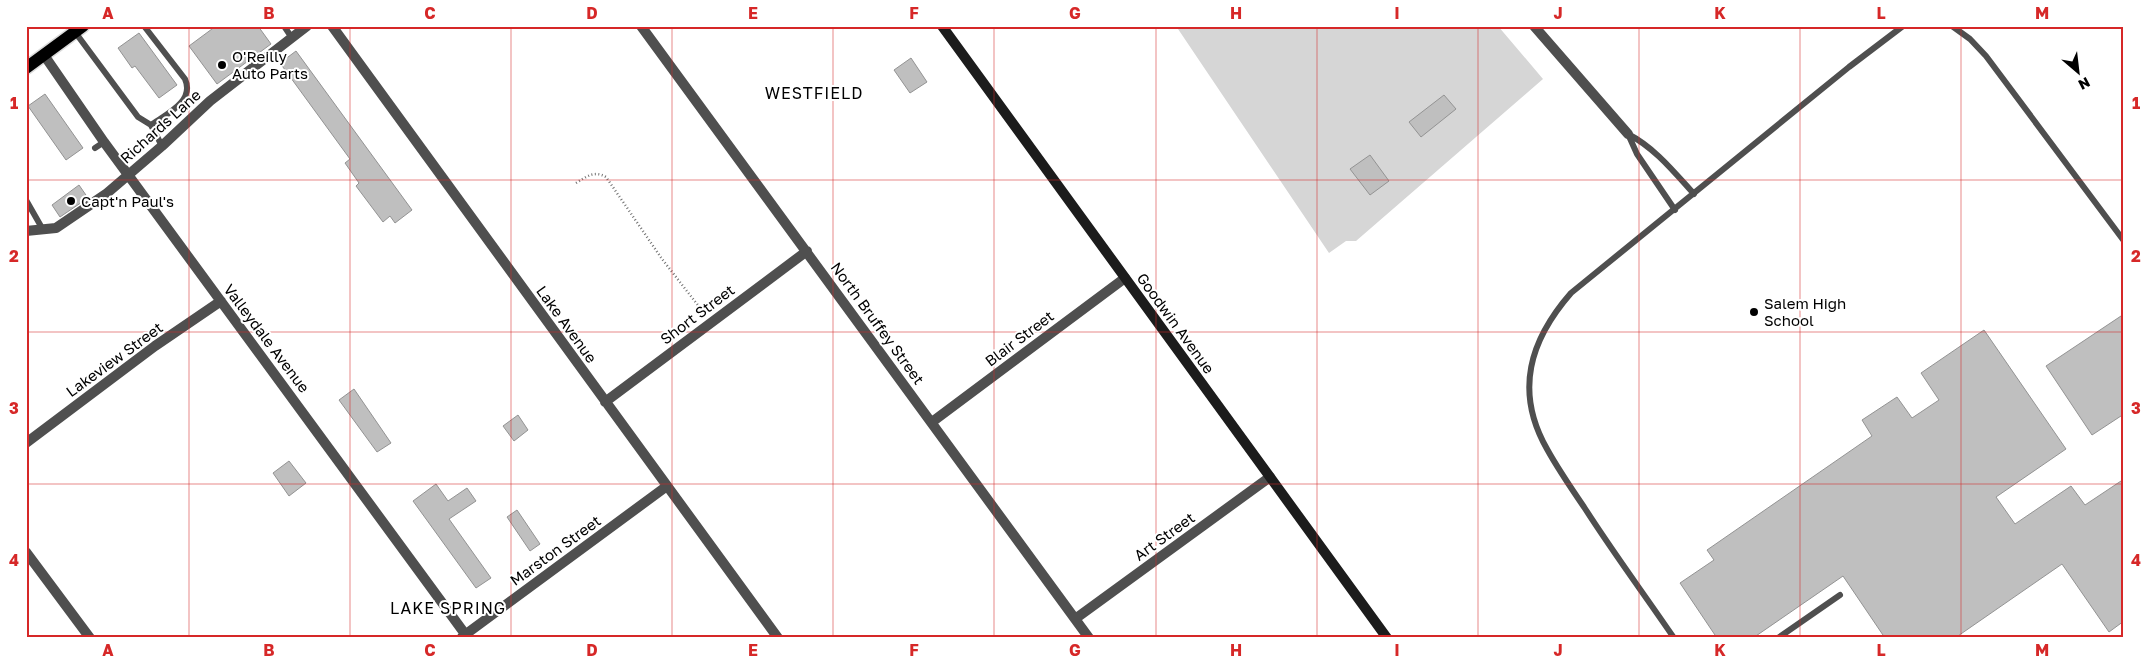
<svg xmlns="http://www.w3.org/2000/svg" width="2150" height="664" font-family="'Golos Text',sans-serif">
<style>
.green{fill:#d6d6d6}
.building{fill:#bfbfbf;stroke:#939393}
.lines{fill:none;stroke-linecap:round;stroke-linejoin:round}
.primary-casing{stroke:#dbdbdb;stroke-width:15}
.path{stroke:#717171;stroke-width:2.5;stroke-dasharray:1 2.5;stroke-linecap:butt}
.lane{stroke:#4f4f4f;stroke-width:6}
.street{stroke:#4f4f4f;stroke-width:10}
.secondary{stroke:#1c1c1c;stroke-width:10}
.primary{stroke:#000;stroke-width:12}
.grid{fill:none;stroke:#d62828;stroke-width:1;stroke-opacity:0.55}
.poi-dot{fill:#000;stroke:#fff;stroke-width:2}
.labels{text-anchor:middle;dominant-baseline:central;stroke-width:4;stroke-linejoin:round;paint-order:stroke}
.poi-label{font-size:15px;fill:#000;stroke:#fff;text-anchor:start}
.street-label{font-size:15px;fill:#000;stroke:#fff}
.neighbourhood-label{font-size:16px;letter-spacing:1px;fill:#000;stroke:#fff}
.neatline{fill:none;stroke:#d62828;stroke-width:2}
.grid-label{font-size:16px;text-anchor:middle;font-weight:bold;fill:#d62828}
</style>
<rect width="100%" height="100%" fill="#fff"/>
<path class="green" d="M 1176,26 L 1498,26 L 1543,79 L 1356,241 L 1346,241 L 1329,253 Z"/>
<path class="building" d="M 216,26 L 258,26 L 271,44 L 217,84 L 189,46 Z
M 139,33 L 177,85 L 159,98 L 135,66 L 132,68 L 118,48 Z
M 296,51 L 412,210 L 395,223 L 390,216 L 383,222 L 356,186 L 359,183 L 345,163 L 350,159 L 280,63 Z
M 911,58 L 927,82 L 910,93 L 894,70 Z
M 45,94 L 83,148 L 66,160 L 28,106 Z
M 1444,95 L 1456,109 L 1421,137 L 1409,122 Z
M 1370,155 L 1389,181 L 1370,195 L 1350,169 Z
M 79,185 L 88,198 L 60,217 L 52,205 Z
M 2124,314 L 2124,414 L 2092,435 L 2046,366 Z
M 1984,330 L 2066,449 L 1996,497 L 2015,524 L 2071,486 L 2085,505 L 2124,479 L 2124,621 L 2109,632 L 2062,564 L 1955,638 L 1885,638 L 1843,576 L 1753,638 L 1717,638 L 1680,583 L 1714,560 L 1707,550 L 1872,436 L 1862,420 L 1897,397 L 1912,418 L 1939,400 L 1921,373 Z
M 354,389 L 391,443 L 377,452 L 339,400 Z
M 518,415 L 528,430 L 514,441 L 503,426 Z
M 289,461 L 306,483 L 289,496 L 273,473 Z
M 436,484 L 448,501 L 467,488 L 476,501 L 449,519 L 491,578 L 476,588 L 413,501 Z
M 517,510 L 540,544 L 530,551 L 507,517 Z"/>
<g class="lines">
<g class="primary-casing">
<path id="primary" d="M 26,68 L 83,26"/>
</g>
<path class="path" d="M 576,183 C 586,177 594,170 606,177 L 662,259 L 704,313"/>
<path class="lane" d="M 284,26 L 292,38
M 1952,26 L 1970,39 L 1986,56 L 2124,241
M 75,32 L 138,117 L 151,125 C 167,114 195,101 185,79 L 144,26
M 151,125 L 162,146
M 1628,134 C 1655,148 1674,172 1694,194
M 1628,134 L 1637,154 L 1675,210
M 95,148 L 104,142
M 26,200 L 42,228
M 1674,638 C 1644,594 1612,551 1584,507 C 1571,488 1558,469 1547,449 C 1514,391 1530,340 1571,293 L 1849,67 L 1903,26
M 1778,638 L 1840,595"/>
<path class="street" d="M 332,26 L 778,638
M 641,26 L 1089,638
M 1534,26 L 1628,134
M 44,55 L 104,142 L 468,638
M 26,231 L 56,228 L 106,194 L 162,146 L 210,101 L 307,26
M 605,402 L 807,251
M 932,422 L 1125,278
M 26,443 L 155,346 L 221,301
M 26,552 L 90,638
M 1075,619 L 1270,477
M 462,637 L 667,486"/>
<path class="secondary" d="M 942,26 L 1387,638"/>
<use href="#primary" class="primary"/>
</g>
<path class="grid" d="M 189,26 L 189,638M 350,26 L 350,638M 511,26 L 511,638M 672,26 L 672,638M 833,26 L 833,638M 994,26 L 994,638M 1156,26 L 1156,638M 1317,26 L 1317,638M 1478,26 L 1478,638M 1639,26 L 1639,638M 1800,26 L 1800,638M 1961,26 L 1961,638M 26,180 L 2124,180M 26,332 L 2124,332M 26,484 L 2124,484"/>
<g class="poi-dot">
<circle cx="222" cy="65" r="5"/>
<circle cx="71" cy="201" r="5"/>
<circle cx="1754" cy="312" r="5"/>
</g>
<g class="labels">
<g class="poi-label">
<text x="232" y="56">O'Reilly<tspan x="232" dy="17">Auto Parts</tspan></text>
<text x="81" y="201">Capt'n Paul's</text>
<text x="1764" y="303">Salem High<tspan x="1764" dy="17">School</tspan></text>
</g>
<g class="street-label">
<text transform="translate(160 126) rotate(-42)">Richards Lane</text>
<text transform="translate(697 314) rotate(-37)">Short Street</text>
<text transform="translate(878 323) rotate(54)">North Bruffey Street</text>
<text transform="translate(1176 323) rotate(54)">Goodwin Avenue</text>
<text transform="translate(567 324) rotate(54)">Lake Avenue</text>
<text transform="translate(267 338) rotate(53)">Valleydale Avenue</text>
<text transform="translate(1019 338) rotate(-37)">Blair Street</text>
<text transform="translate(114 359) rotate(-36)">Lakeview Street</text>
<text transform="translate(1164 536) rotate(-36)">Art Street</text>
<text transform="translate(555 550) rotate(-36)">Marston Street</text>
</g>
<g class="neighbourhood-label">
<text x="814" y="93">WESTFIELD</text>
<text x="448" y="608">LAKE SPRING</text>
</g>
</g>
<rect width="2150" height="664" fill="none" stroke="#ffffff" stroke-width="55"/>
<g transform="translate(2078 72) rotate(152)" stroke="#ffffff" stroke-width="4" paint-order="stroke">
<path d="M0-4L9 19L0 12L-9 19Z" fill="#000000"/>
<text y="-8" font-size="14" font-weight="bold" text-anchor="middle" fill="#000000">N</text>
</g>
<rect x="28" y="28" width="2094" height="608" class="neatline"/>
<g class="grid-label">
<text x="108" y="19">A</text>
<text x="269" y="19">B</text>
<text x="430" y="19">C</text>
<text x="592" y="19">D</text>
<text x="753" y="19">E</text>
<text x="914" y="19">F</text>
<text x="1075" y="19">G</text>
<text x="1236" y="19">H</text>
<text x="1397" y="19">I</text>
<text x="1558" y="19">J</text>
<text x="1720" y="19">K</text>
<text x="1881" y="19">L</text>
<text x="2042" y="19">M</text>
<text x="14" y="109">1</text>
<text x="2136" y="109">1</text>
<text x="14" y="262">2</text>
<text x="2136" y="262">2</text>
<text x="14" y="414">3</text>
<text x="2136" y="414">3</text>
<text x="14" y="566">4</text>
<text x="2136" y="566">4</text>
<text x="108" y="656">A</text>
<text x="269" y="656">B</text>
<text x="430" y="656">C</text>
<text x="592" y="656">D</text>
<text x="753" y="656">E</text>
<text x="914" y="656">F</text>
<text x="1075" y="656">G</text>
<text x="1236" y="656">H</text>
<text x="1397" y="656">I</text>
<text x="1558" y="656">J</text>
<text x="1720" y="656">K</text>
<text x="1881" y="656">L</text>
<text x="2042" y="656">M</text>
</g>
</svg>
